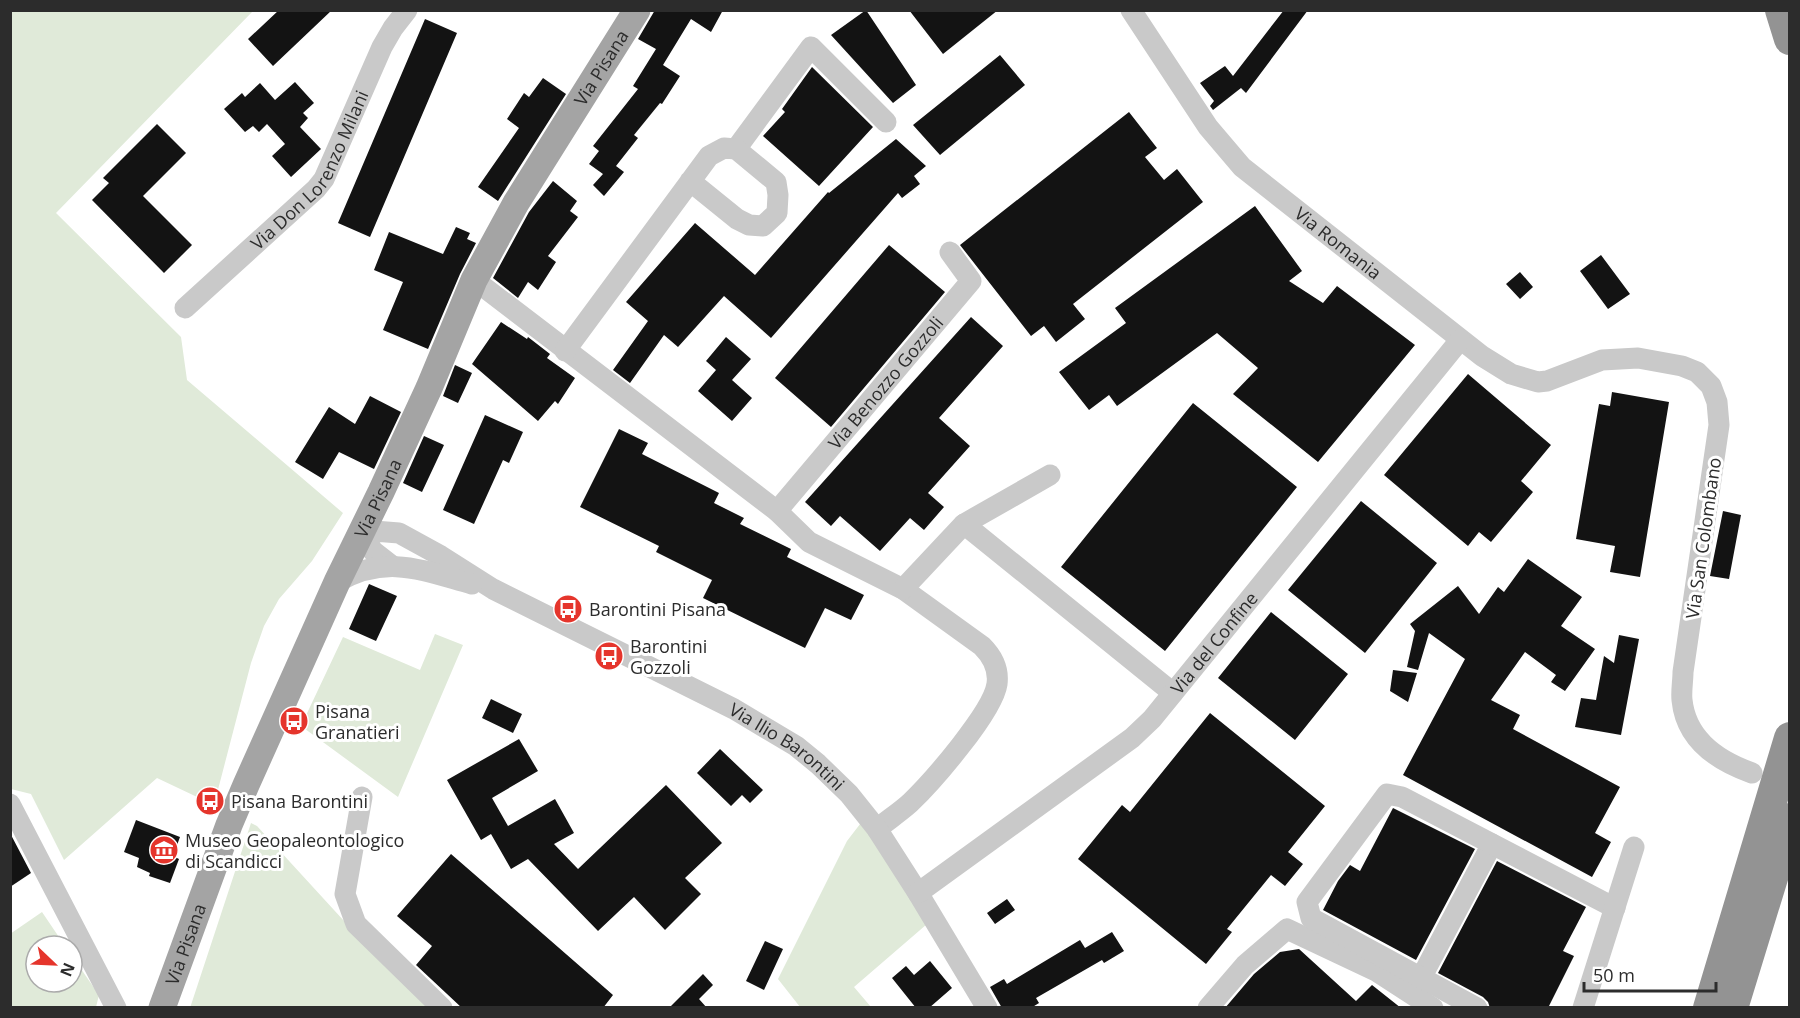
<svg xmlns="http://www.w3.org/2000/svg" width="1800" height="1018" font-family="'Open Sans',sans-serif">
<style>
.green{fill:#e0ead9}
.building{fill:#131313}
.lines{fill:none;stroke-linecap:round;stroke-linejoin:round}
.minor{stroke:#c9c9c9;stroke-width:21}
.major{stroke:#a4a4a4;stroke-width:27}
.highway{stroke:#939393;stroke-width:32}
.labels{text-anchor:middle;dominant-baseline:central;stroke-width:6;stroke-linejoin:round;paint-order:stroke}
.street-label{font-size:18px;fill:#2c2c2c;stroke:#fff}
.poi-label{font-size:18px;fill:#2c2c2c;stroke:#fff;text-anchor:start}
</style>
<rect width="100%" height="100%" fill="#fff"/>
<path class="green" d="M 11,10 L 253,11 L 56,213 L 181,337 L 187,380 L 343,513 L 312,561 L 279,599 L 264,626 L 251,663 L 214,805 L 157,778 L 64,860 L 31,794 L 11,789 Z
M 435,634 L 463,645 L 398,797 L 301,726 L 343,637 L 420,670 Z
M 867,815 L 934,918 L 854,987 L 871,1007 L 800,1007 L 778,979 L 847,841 Z
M 251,823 L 257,826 L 345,922 L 435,1008 L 190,1008 Z
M 42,912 L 65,946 L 36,946 L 36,982 L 72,982 L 72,956 L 99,995 L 96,1007 L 11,1007 L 10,934 Z"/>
<path class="building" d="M 279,10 L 332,10 L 273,66 L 248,39 Z
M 655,10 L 723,10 L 711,32 L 691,19 L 663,65 L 680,76 L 662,104 L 660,103 L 634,135 L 638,138 L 616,166 L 624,172 L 604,196 L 593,185 L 603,174 L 589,164 L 599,151 L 593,146 L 638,89 L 633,86 L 656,49 L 638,39 Z
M 866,10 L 916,85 L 893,103 L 831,35 Z
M 909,10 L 998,10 L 943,54 Z
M 1284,10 L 1308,10 L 1246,93 L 1241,88 L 1213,110 L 1210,106 L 1214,101 L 1200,83 L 1225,66 L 1233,76 Z
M 425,19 L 457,33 L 370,237 L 338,223 Z
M 1000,55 L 1025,85 L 940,155 L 913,125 Z
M 812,67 L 873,127 L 819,186 L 763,136 L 785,112 L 782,109 Z
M 543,78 L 566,94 L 498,201 L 478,187 L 519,128 L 507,119 L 524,93 L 529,97 Z
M 295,82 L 314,103 L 303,113 L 308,118 L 300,127 L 321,149 L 291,177 L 272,156 L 285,144 L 267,124 L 259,132 L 253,126 L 245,132 L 224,109 L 242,93 L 245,97 L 260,83 L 275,100 Z
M 1129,112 L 1157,148 L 1145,157 L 1164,180 L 1177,169 L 1203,202 L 1073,304 L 1085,319 L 1056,342 L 1044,326 L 1031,336 L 960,245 Z
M 157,124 L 186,153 L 143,196 L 192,245 L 164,273 L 92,200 L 109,183 L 103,178 Z
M 896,139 L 926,166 L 914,176 L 920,184 L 902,198 L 898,193 L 771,338 L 724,296 L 678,347 L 664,335 L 630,383 L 613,370 L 648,321 L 626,302 L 695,223 L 755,275 L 828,192 L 829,193 Z
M 553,181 L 577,201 L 570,211 L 578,217 L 548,256 L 556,262 L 538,290 L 528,282 L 518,298 L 493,278 L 529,212 Z
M 1255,206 L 1302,271 L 1289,281 L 1323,303 L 1337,286 L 1415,345 L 1318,462 L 1233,394 L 1258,368 L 1217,333 L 1117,406 L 1109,395 L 1089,410 L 1059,372 L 1126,323 L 1115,308 Z
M 456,227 L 470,233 L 467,239 L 476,243 L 460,274 L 428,349 L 383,330 L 403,282 L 374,270 L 389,232 L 443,254 Z
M 889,245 L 945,292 L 831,427 L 775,378 Z
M 1601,255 L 1630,294 L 1608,309 L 1580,271 Z
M 1520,272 L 1533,287 L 1520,299 L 1506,284 Z
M 971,317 L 1003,346 L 939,418 L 970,446 L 928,493 L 944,507 L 924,530 L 910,518 L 880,551 L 840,516 L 831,526 L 805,502 Z
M 501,322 L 527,339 L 528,337 L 550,354 L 547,358 L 575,378 L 558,404 L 555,401 L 538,421 L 472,364 Z
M 726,337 L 751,359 L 732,380 L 752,398 L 732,421 L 698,391 L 716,370 L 706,361 Z
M 455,365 L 472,373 L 458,403 L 443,396 Z
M 1468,374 L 1551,445 L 1521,481 L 1533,492 L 1491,542 L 1479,532 L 1468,546 L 1384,475 Z
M 1612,392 L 1669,402 L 1640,577 L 1610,572 L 1615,546 L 1576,539 L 1599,404 L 1610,406 Z
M 370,396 L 401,412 L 374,469 L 339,452 L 323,479 L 295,462 L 329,407 L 355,424 Z
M 1193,403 L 1297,487 L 1165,651 L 1061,567 Z
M 485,415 L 523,432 L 509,463 L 503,460 L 474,524 L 443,510 Z
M 619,429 L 648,443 L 642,454 L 719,493 L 714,503 L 744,518 L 740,524 L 791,549 L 787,557 L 864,595 L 851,620 L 825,608 L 805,648 L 703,598 L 712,580 L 656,552 L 659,546 L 580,507 Z
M 424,436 L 444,445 L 422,492 L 403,483 Z
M 1361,501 L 1437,563 L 1365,653 L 1288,590 Z
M 1723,511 L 1741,515 L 1729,579 L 1710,576 Z
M 1528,559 L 1582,597 L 1561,626 L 1595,649 L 1565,691 L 1551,682 L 1556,675 L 1525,652 L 1491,700 L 1520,715 L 1513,729 L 1620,787 L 1595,833 L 1611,842 L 1592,877 L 1403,775 L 1465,659 L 1429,633 L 1418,670 L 1407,667 L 1415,631 L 1410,624 L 1458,586 L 1479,614 L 1498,587 L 1504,592 Z
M 369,584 L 397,596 L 376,641 L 349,629 Z
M 1271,612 L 1348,674 L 1295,740 L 1218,678 Z
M 1619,635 L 1639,639 L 1621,735 L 1575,727 L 1581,698 L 1596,700 L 1604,656 L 1614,663 Z
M 1393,670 L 1417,673 L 1408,702 L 1390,691 Z
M 491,699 L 522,714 L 513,733 L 482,718 Z
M 1210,713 L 1325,806 L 1288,852 L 1303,864 L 1285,886 L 1271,875 L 1227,929 L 1232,932 L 1206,964 L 1078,859 L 1122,805 L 1130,812 Z
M 519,739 L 538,771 L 492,798 L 508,826 L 555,799 L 574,833 L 554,844 L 578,869 L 666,785 L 722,843 L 685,878 L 701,894 L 665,930 L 634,897 L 598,931 L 528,859 L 511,869 L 491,834 L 481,840 L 447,780 Z
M 720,749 L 763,790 L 750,803 L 742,795 L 731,806 L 697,773 Z
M 1393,808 L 1475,849 L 1416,960 L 1323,910 L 1338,881 L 1350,865 L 1360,871 Z
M 136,820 L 180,837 L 173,856 L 179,859 L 170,883 L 149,876 L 150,873 L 137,867 L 139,858 L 124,852 Z
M 10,833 L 31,873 L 10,887 Z
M 451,854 L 613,995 L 603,1008 L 462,1008 L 416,965 L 432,946 L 397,916 Z
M 1497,861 L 1586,907 L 1563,951 L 1574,956 L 1548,1008 L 1490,1008 L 1488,1002 L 1483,997 L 1438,973 Z
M 1007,899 L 1015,910 L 995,924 L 987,913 Z
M 1112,932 L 1124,951 L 1104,963 L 1102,960 L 1036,998 L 1039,1003 L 1031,1008 L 1002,1008 L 990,987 L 1004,979 L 1007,984 L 1080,940 L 1085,948 Z
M 765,941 L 783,949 L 764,990 L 746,981 Z
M 1299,949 L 1356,1001 L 1372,985 L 1401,1008 L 1225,1008 L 1254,974 L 1280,952 Z
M 930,961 L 952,988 L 929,1008 L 916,1008 L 892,978 L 906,966 L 914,975 Z
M 703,974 L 713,985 L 699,999 L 707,1008 L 669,1008 Z"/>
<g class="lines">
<g class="minor">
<path id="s1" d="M 1131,10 L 1208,127 L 1242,167 L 1482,356 L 1511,374 L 1538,382 L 1547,381 L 1602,360 L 1638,358 L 1682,366 L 1697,372 L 1711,386 L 1717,402 L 1719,425 L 1683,672 C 1683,681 1681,691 1682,700 C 1686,740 1718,761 1752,773"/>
<path d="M 736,149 L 811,47 L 886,122"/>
<path d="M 485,288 L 777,511 L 809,542 L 903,589 L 982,646 C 992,656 999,669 997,684 C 993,712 932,782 910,803 C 900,812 888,820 877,829"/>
<path id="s2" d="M 185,308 L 316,189 L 324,179 L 382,47 L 393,28 L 407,10"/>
<path d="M 565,351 L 709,156 L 724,148 L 736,149 L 776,182 L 778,195 L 777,213 L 763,226 L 749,225 L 737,219 L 690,181"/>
<path id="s3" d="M 777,511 L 971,281 L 950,252"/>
<path d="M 964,524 L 1050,475"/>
<path id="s4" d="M 391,565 L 373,551 L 360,533 L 374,531 L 399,533 L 441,556 L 493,589 L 734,709 L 796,746 L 818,764 L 849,794 L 877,829 L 918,893 L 987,1008"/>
<path d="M 337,582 C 387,554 421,570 472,584"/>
<path d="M 903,589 L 964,524 L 1173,693"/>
<path d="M 362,797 L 345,894 L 356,924 L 442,1008"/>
<path d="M 10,804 L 116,1008"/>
<path id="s5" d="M 918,893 L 1132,738 L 1152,719 L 1460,340"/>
<path d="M 1421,978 L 1492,844"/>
<path d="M 1208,1008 L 1245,965 L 1287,929 L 1376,971 L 1433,1008"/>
<path d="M 1477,1008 L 1311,918 L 1307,902 L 1387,794 L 1402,797 L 1615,908"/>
<path d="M 1583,1008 L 1634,847"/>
</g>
<path class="major" id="s6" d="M 162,1008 L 229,825 L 246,785 L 337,582 L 381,492 L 429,388 L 474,280 L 516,203 L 637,10"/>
<path class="highway" d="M 1781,10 L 1790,39
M 1709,1008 L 1790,738
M 1732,1008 L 1790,819"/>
</g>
<defs>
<g id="bus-disc" transform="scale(1.5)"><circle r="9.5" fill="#e5352c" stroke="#fff"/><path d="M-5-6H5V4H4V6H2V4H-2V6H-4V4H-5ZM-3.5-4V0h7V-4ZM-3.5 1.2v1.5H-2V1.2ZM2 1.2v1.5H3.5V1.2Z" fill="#fff"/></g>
<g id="museum-disc" transform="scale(1.5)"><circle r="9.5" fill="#e5352c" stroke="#fff"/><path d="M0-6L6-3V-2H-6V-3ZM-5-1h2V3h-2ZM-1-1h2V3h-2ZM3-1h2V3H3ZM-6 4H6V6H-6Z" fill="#fff"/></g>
</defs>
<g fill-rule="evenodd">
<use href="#bus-disc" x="568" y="609"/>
<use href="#bus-disc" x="609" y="656"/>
<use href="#bus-disc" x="294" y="721"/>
<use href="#bus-disc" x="210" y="801"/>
<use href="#museum-disc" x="164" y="850"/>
</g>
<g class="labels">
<g class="street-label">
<text stroke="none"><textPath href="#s6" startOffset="1040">Via Pisana</textPath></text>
<text stroke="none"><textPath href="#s2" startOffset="189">Via Don Lorenzo Milani</textPath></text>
<text stroke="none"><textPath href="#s1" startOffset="315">Via Romania</textPath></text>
<text stroke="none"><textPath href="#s3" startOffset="168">Via Benozzo Gozzoli</textPath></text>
<text stroke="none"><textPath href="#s6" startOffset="554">Via Pisana</textPath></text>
<text transform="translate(1703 538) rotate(-82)">Via San Colombano</text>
<text stroke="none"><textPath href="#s5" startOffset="390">Via del Confine</textPath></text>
<text stroke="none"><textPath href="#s4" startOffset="528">Via Ilio Barontini</textPath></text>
<text stroke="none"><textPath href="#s6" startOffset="68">Via Pisana</textPath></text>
</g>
<g class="poi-label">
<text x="589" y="609">Barontini Pisana</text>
<text x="630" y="646">Barontini<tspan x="630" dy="21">Gozzoli</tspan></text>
<text x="315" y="711">Pisana<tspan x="315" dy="21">Granatieri</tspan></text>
<text x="231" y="801">Pisana Barontini</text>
<text x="185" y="840">Museo Geopaleontologico<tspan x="185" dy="21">di Scandicci</tspan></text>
</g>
</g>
<rect width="1800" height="1018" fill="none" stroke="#2c2c2c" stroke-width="24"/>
<g transform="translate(54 964) rotate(113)"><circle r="28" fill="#ffffff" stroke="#ababab" stroke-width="1.5"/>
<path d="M0-4.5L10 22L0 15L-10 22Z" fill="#e5352c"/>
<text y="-9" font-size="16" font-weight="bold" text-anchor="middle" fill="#2c2c2c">N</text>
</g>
<path d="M1584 982v9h132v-9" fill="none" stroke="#2c2c2c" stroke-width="3"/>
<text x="1593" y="982" font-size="18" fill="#2c2c2c" stroke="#ffffff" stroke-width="4.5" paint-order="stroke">50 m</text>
</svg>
